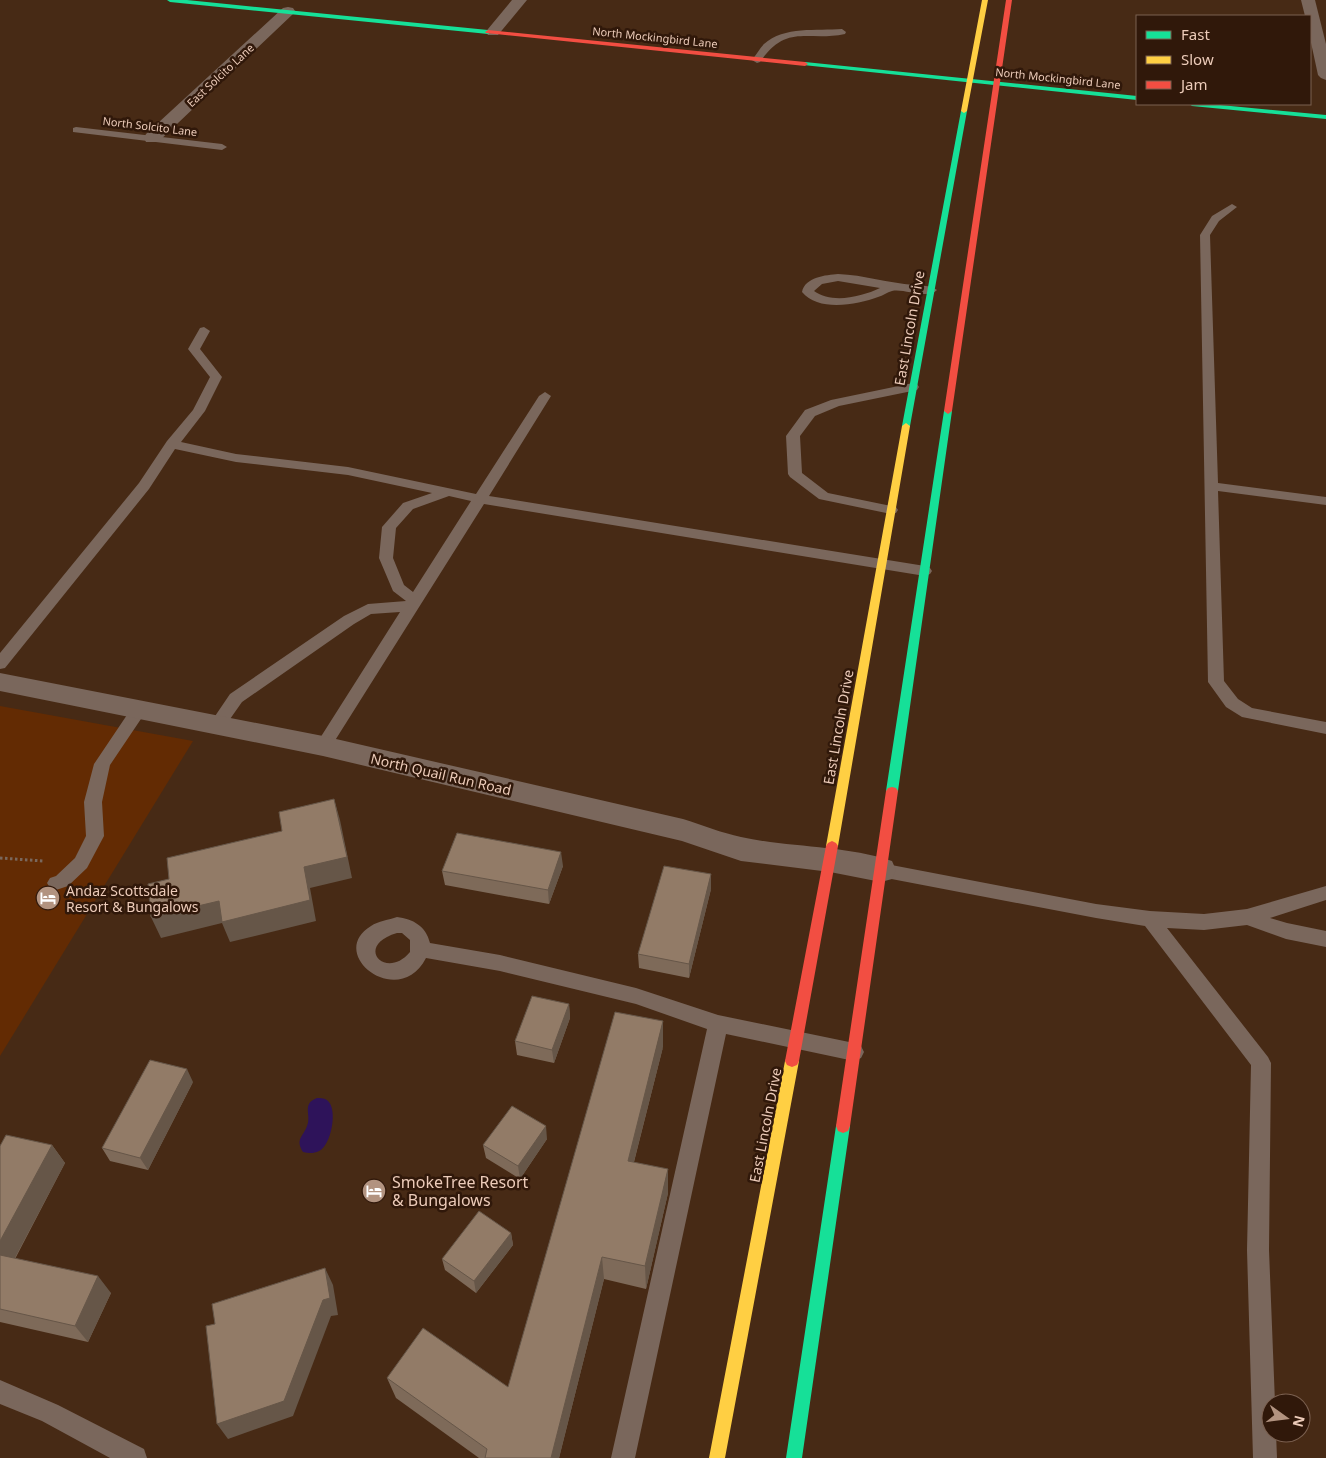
<svg xmlns="http://www.w3.org/2000/svg" width="1326" height="1458" font-family="'Noto Sans',sans-serif">
<style>
.built{fill:#632b03}
.water{fill:#2e135a}
.lines{fill:none;stroke-linecap:round;stroke-linejoin:round}
.path{stroke:#7a685d;stroke-width:3;stroke-dasharray:2.5 2.5;stroke-linecap:butt}
.lane{fill:#7a675c;fill-rule:evenodd}
.street{fill:#7a675c;fill-rule:evenodd}
.fast{fill:#16e098;fill-rule:evenodd}
.slow{fill:#ffcf43;fill-rule:evenodd}
.jam{fill:#f24e42;fill-rule:evenodd}
.wall{fill:#7e6a59}
.shaded-wall{fill:#665648}
.building{fill:#927b67;stroke:#665648}
.labels{text-anchor:middle;dominant-baseline:central;stroke-width:5;stroke-linejoin:round;paint-order:stroke}
.far-street-label{font-size:11px;fill:#eccbb9;stroke:#30180a}
.street-label{font-size:14px;fill:#eccbb9;stroke:#30180a}
.poi-label{font-size:14px;fill:#eccbb9;stroke:#30180a;text-anchor:start}
.near-poi-label{font-size:16px;fill:#eccbb9;stroke:#30180a;text-anchor:start}
</style>
<rect width="100%" height="100%" fill="#472a15"/>
<path class="built" d="M 0,706 L 193,741 L 0,1056 Z"/>
<path class="water" d="M 317,1098 C 321,1098 325,1098 328,1101 C 338,1110 331,1146 319,1151 C 313,1154 308,1153 303,1152 C 295,1139 303,1137 307,1126 C 312,1115 301,1104 317,1098 Z"/>
<g class="lines">
<path class="path" d="M 0,858 L 43,861"/>
<path class="lane" d="M 842,29 L 846,32 L 845,34 C 807,42 787,23 760,62 L 757,63 L 752,60 C 756,55 760,48 764,44 C 784,26 817,31 842,29 Z
M 76,127 L 222,144 L 227,147 L 222,150 L 73,132 L 73,128 Z
M 1232,204 L 1237,207 L 1219,221 L 1210,235 L 1218,483 L 1326,497 L 1326,505 L 1218,491 L 1224,681 L 1238,699 L 1252,708 L 1326,722 L 1326,734 L 1242,717 L 1226,707 L 1208,682 L 1200,235 L 1212,216 Z
M 838,274 C 864,275 888,283 914,285 C 921,286 931,285 937,290 C 927,300 904,288 892,291 C 887,292 883,296 878,297 C 857,305 818,312 802,292 C 805,277 826,275 838,274 ZM 838,281 L 880,288 C 861,297 832,304 814,291 L 822,284 Z
M 204,327 L 210,331 L 200,349 L 222,377 L 205,411 L 181,442 L 236,454 L 348,467 L 476,494 L 539,396 L 545,392 L 551,396 L 489,496 L 925,566 L 930,568 L 932,571 L 930,574 L 925,576 L 484,504 L 329,750 L 323,752 L 317,750 L 315,746 L 400,612 L 371,614 L 354,624 L 242,702 L 223,729 L 217,731 L 211,729 L 209,725 L 230,694 L 344,616 L 368,604 L 406,601 L 393,591 L 379,558 L 382,527 L 403,503 L 432,493 L 348,475 L 236,462 L 175,449 L 149,489 L 5,668 L 0,669 L 0,653 L 139,483 L 167,441 L 193,410 L 210,377 L 188,349 L 200,328 ZM 449,496 L 471,501 L 413,592 L 404,585 L 393,558 L 396,528 L 413,509 Z
M 913,383 L 917,384 L 919,387 L 917,390 L 839,406 L 815,416 L 800,436 L 802,473 L 828,493 L 896,507 L 898,510 L 896,513 L 891,514 L 819,499 L 790,477 L 788,474 L 786,436 L 805,410 L 831,400 Z
M 139,704 L 145,706 L 147,710 L 110,765 L 102,802 L 104,836 L 87,868 L 68,886 L 56,890 L 50,888 L 47,883 L 50,878 L 56,876 L 75,858 L 86,836 L 84,802 L 94,764 L 133,706 Z
M 881,863 L 1096,904 L 1150,911 L 1204,914 L 1247,909 L 1326,886 L 1326,900 L 1270,918 L 1287,923 L 1326,931 L 1326,947 L 1286,939 L 1247,925 L 1204,930 L 1167,928 L 1268,1057 L 1271,1063 L 1269,1250 L 1275,1403 L 1271,1403 L 1271,1433 L 1276,1433 L 1277,1458 L 1253,1458 L 1247,1250 L 1251,1065 L 1145,926 L 1096,918 L 881,877 L 875,875 L 872,870 L 875,865 Z
M 397,917 C 413,919 426,926 430,943 L 500,955 L 636,988 L 718,1015 L 854,1043 L 861,1046 L 864,1052 L 861,1058 L 854,1061 L 726,1034 L 635,1458 L 611,1458 L 707,1029 L 636,1004 L 500,971 L 426,958 C 399,1011 325,954 371,926 C 378,921 389,920 397,917 ZM 397,933 L 402,933 L 410,940 L 410,952 C 386,981 353,946 397,933 Z
M 0,1380 L 58,1405 L 144,1449 L 147,1458 L 110,1458 L 42,1421 L 0,1404 Z"/>
<path class="street" d="M 512,0 L 527,0 L 498,35 L 488,35 L 486,32 L 488,29 Z
M 1301,0 L 1315,0 L 1326,44 L 1326,80 L 1321,78 L 1318,75 L 1310,38 L 1310,16 L 1305,16 Z
M 288,7 L 293,8 L 295,11 L 293,14 L 158,142 L 146,142 L 144,138 L 146,134 L 283,8 Z
M 0,673 L 323,736 L 683,819 C 702,825 722,833 741,837 C 791,848 843,845 892,861 L 896,870 L 892,879 L 881,882 L 830,872 L 741,861 L 682,841 L 323,756 L 0,691 Z"/>
<path class="fast" d="M 167,0 L 187,0 L 488,30 L 491,32 L 488,34 L 170,2 Z
M 805,62 L 1137,96 L 1137,100 L 803,65 L 803,63 Z
M 1189,104 L 1210,104 L 1326,115 L 1326,119 L 1192,106 Z
M 964,109 L 967,111 L 910,426 L 906,429 L 902,426 L 961,111 Z
M 948,408 L 952,411 L 898,791 L 896,794 L 888,794 L 886,791 L 944,411 Z
M 843,1119 L 848,1121 L 850,1126 L 802,1458 L 786,1458 L 836,1126 L 838,1121 Z"/>
<path class="slow" d="M 982,0 L 988,0 L 967,111 L 964,113 L 961,111 Z
M 906,423 L 910,426 L 838,846 L 836,849 L 828,849 L 826,846 L 902,426 Z
M 792,1055 L 797,1057 L 799,1061 L 725,1458 L 709,1458 L 785,1061 L 787,1057 Z"/>
<path class="jam" d="M 1006,0 L 1012,0 L 952,411 L 948,414 L 944,411 Z
M 488,30 L 805,62 L 808,64 L 805,66 L 486,33 L 485,32 Z
M 892,787 L 896,788 L 898,791 L 850,1126 L 848,1131 L 843,1133 L 838,1131 L 836,1126 L 886,791 L 888,788 Z
M 832,841 L 836,843 L 838,846 L 799,1061 L 797,1065 L 792,1067 L 787,1065 L 785,1061 L 826,846 L 828,843 Z"/>
</g>
<path class="wall" d="M 563,866 L 549,904 L 445,885 L 442,871 Z
M 711,889 L 689,978 L 639,968 L 638,954 Z
M 569,1004 L 570,1018 L 554,1063 L 517,1055 L 515,1041 Z
M 663,1047 L 634,1162 L 668,1193 L 646,1289 L 604,1279 L 559,1458 L 479,1458 L 396,1398 L 387,1378 L 508,1387 Z
M 193,1082 L 148,1170 L 110,1161 L 102,1148 Z
M 547,1139 L 520,1179 L 486,1158 L 483,1145 Z
M 52,1145 L 65,1163 L 15,1259 L 111,1293 L 88,1342 L 0,1322 L 0,1146 Z
M 511,1233 L 513,1245 L 476,1293 L 445,1270 L 442,1259 Z"/>
<path class="shaded-wall" d="M 334,799 L 340,820 L 352,878 L 310,888 L 316,921 L 230,942 L 222,923 L 161,938 L 151,917 L 304,867 Z
M 561,852 L 563,866 L 549,904 L 548,890 Z
M 711,874 L 711,889 L 689,978 L 689,964 Z
M 569,1004 L 570,1018 L 554,1063 L 552,1050 Z
M 663,1021 L 663,1047 L 628,1185 L 628,1161 Z
M 187,1069 L 193,1082 L 148,1170 L 140,1158 Z
M 546,1126 L 547,1139 L 520,1179 L 518,1166 Z
M 52,1145 L 65,1163 L 8,1271 L 0,1262 L 0,1241 Z
M 668,1169 L 668,1193 L 646,1289 L 645,1266 Z
M 511,1233 L 513,1245 L 476,1293 L 474,1281 Z
M 602,1257 L 604,1279 L 559,1458 L 551,1458 Z
M 325,1268 L 333,1285 L 338,1315 L 331,1316 L 293,1416 L 228,1439 L 217,1424 Z
M 98,1276 L 111,1293 L 88,1342 L 75,1326 Z"/>
<path class="building" d="M 334,799 L 347,857 L 304,867 L 310,900 L 222,922 L 219,901 L 151,917 L 148,884 L 169,879 L 167,858 L 282,831 L 279,812 Z
M 457,833 L 561,852 L 548,890 L 442,871 Z
M 664,866 L 711,874 L 689,964 L 638,954 Z
M 532,996 L 569,1004 L 552,1050 L 515,1041 Z
M 615,1012 L 663,1021 L 628,1161 L 668,1169 L 645,1266 L 602,1257 L 551,1458 L 485,1458 L 487,1449 L 387,1378 L 423,1328 L 508,1387 Z
M 150,1060 L 187,1069 L 140,1158 L 102,1148 Z
M 512,1106 L 546,1126 L 518,1166 L 483,1145 Z
M 6,1135 L 52,1145 L 0,1241 L 0,1146 Z
M 479,1211 L 511,1233 L 474,1281 L 442,1259 Z
M 0,1255 L 98,1276 L 75,1326 L 0,1309 Z
M 325,1268 L 330,1298 L 323,1300 L 284,1401 L 217,1424 L 206,1326 L 215,1324 L 212,1304 Z"/>
<defs>
<g id="hotel-disc" transform="scale(1.25)"><circle r="9.5" fill="#b29380" stroke="#30180a"/><path d="M-6-4.5h1.5V1H6V5H4.5V3h-9V5H-6ZM-4 0a1.8 1.8 0 1 1 3.6 0ZM.5 0V-2.5h3Q6-2.5 6 0Z" fill="#fff"/></g>
</defs>
<g fill-rule="evenodd">
<use href="#hotel-disc" x="48" y="898"/>
<use href="#hotel-disc" x="374" y="1191"/>
</g>
<g class="labels">
<g class="far-street-label">
<text transform="translate(655 37) rotate(6)">North Mockingbird Lane</text>
<text transform="translate(220 75) rotate(-43)">East Solcito Lane</text>
<text transform="translate(1058 78) rotate(6)">North Mockingbird Lane</text>
<text transform="translate(150 126) rotate(7)">North Solcito Lane</text>
</g>
<g class="street-label">
<text transform="translate(909 328) rotate(-80)">East Lincoln Drive</text>
<text transform="translate(838 727) rotate(-80)">East Lincoln Drive</text>
<text transform="translate(441 774) rotate(13)">North Quail Run Road</text>
<text transform="translate(765 1125) rotate(-79)">East Lincoln Drive</text>
</g>
<g class="poi-label">
<text x="66" y="890">Andaz Scottsdale<tspan x="66" dy="16">Resort &amp; Bungalows</tspan></text>
</g>
<g class="near-poi-label">
<text x="392" y="1182">SmokeTree Resort<tspan x="392" dy="18">&amp; Bungalows</tspan></text>
</g>
</g>
<rect x="1136" y="15" width="175" height="90" fill="#30180a" stroke="#7b6050"/>
<rect x="1146" y="31" width="25" height="8" fill="#16e098" stroke="#7b6050"/>
<text x="1181" y="40" font-size="15" fill="#eccbb9">Fast</text>
<rect x="1146" y="56" width="25" height="8" fill="#ffcf43" stroke="#7b6050"/>
<text x="1181" y="65" font-size="15" fill="#eccbb9">Slow</text>
<rect x="1146" y="81" width="25" height="8" fill="#f24e42" stroke="#7b6050"/>
<text x="1181" y="90" font-size="15" fill="#eccbb9">Jam</text>
<g transform="translate(1286 1418) rotate(104)"><circle r="24" fill="#30180a" stroke="#7b6050"/>
<path d="M0-4L9 19L0 12L-9 19Z" fill="#b29380"/>
<text y="-8" font-size="14" font-weight="bold" text-anchor="middle" fill="#eccbb9">N</text>
</g>
</svg>
